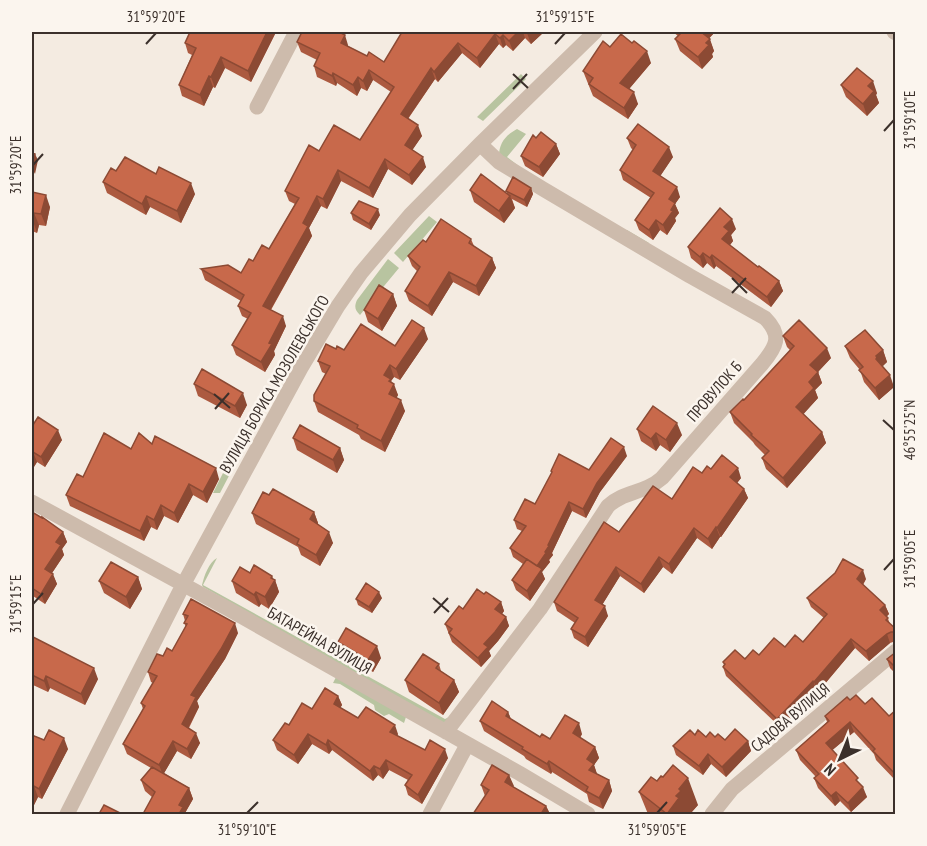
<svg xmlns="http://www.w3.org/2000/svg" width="927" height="846" font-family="'PT Sans Narrow',sans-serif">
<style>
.green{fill:#b8c4a0}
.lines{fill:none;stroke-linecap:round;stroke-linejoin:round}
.minor{stroke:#cdbbac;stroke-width:15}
.wall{fill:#ac5a40}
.shaded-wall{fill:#8c4a34}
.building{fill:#c8694b;stroke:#8c4a34;stroke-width:1.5}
.ticks{fill:none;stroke:#3b302b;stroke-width:2}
.labels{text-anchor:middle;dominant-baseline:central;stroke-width:5;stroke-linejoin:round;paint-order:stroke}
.street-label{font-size:16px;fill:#3b302b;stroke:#fbf5ee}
.neatline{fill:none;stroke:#3b302b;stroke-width:2}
.ticks-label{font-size:15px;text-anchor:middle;fill:#3b302b}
</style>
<rect width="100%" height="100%" fill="#f4ebe1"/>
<path class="green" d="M 521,74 L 526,79 L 483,121 L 477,117 Z
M 517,129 L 526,134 L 507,157 L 529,174 L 626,231 L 627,230 L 649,243 L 647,246 L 530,178 L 510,164 L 499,156 C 499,143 506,135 517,129 Z
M 429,216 L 437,222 L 403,262 L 394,253 Z
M 388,259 L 399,268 L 360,315 C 355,310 354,307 357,300 Z
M 261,405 L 265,407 L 220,493 L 213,493 L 246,427 Z
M 217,558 L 203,585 L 445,719 L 451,716 L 447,721 L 442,723 L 203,587 L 202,585 C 204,576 209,562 217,558 Z
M 336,677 L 406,717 L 404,723 L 389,714 L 384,716 L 375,710 L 374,705 L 340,684 L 333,683 Z"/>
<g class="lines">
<path class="minor" d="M 894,32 L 896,33
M 257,107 L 296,32
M 32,502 L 230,610 L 519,773 L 588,814
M 446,732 L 540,609 L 608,506 C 624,491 644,494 662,478 L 762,364 C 776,347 783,336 765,318 L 690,276 L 543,189 L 499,162 L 480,144
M 67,814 L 183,585 L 301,368 L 338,306 L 361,273 L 410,215 L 480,144 L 595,32
M 430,814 L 467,745
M 712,814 L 732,789 L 896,651"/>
</g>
<path class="wall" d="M 190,32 L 276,32 L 251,82 L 225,68 L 215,88 L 213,87 L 204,106 L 182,96 L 179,85 L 192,55 L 188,53 L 185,43 Z
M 402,32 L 544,32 L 531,44 L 525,38 L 513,51 L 506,45 L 503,48 L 499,44 L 480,68 L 462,53 L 438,82 L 435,79 L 408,119 L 422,136 L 412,150 L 426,167 L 412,185 L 388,169 L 373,198 L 341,181 L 327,209 L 321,206 L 309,228 L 312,236 L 271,310 L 286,326 L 274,351 L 275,355 L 265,372 L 236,355 L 232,345 L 248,319 L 242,316 L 238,306 L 241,301 L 205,280 L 201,269 L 241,273 L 253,261 L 269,249 L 295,204 L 289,201 L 285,191 L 319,151 L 360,140 L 391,92 L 373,80 L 367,91 L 361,88 L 357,96 L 337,83 L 336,86 L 317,77 L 314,66 L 317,60 L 301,52 L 297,42 L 348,45 L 348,46 L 367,56 L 384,62 Z
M 673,32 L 715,32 L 709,38 L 714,51 L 712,54 L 713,57 L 702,69 L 680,51 L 675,39 L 678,36 Z
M 610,47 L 651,63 L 629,89 L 638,104 L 628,119 L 593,96 L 583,71 Z
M 841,85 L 877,93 L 876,95 L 879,103 L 867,116 L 846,97 Z
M 536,138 L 556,144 L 560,154 L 543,177 L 525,166 L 521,156 Z
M 627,138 L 673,157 L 660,176 L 680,197 L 675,204 L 679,213 L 675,218 L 676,221 L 667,235 L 660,230 L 653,240 L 639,230 L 635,220 L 651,198 L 623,180 L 620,170 L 633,150 L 631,148 Z
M 116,171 L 156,174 L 195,194 L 181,223 L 150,207 L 146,215 L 107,193 L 103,182 Z
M 531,188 L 533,194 L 527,207 L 512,199 L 515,208 L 504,223 L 474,202 L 470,190 L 507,193 L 506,191 Z
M 32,192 L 50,207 L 46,226 L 39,225 L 37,233 L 32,231 Z
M 351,213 L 380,215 L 371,230 L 353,220 Z
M 736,229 L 731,235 L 733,241 L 730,245 L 758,267 L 779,281 L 783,291 L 771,307 L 716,266 L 714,269 L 707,263 L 703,268 L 691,258 L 688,247 Z
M 471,239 L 474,246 L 492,258 L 496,268 L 479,296 L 453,282 L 432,316 L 409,301 L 405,291 L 418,272 L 412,266 L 408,256 L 426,242 Z
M 393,294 L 397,306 L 382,331 L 368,322 L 364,310 Z
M 783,336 L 831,358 L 818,372 L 822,383 L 815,390 L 818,398 L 803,414 L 822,432 L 826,443 L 787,488 L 766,469 L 762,458 L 765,455 L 755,445 L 753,442 L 734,423 L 730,412 L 744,400 L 790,350 L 787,347 Z
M 428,339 L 400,380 L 394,377 L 391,381 L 398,395 L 396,398 L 405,411 L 385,452 L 361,439 L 359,435 L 318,412 L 314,401 L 326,374 L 322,372 L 318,361 L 336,349 L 344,350 L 395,346 Z
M 845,346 L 883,350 L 887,362 L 882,366 L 894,387 L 879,400 L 864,382 L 860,370 L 850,358 Z
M 194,384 L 247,405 L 240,418 L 198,396 Z
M 32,423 L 62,440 L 45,467 L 37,462 L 32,470 Z
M 637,429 L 682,435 L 670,452 L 660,445 L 656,451 L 641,441 Z
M 293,438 L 340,448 L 344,460 L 337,473 L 297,450 Z
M 152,444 L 219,479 L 207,503 L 193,495 L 178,523 L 164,516 L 157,530 L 151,527 L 144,541 L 70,506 L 66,495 L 83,477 L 131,449 Z
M 627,456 L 600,492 L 586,518 L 572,511 L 552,553 L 553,555 L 549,560 L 550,562 L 542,572 L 545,579 L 530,601 L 516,590 L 512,580 L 523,564 L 513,557 L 510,548 L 522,531 L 517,529 L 514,520 L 535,504 L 552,473 L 551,471 L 589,470 Z
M 711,469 L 741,478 L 737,483 L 744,489 L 748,498 L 721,537 L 720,537 L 712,549 L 697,538 L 672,574 L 663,567 L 644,593 L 620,576 L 602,605 L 608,616 L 588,647 L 574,638 L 571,629 L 575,623 L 557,611 L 554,602 L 619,532 L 672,499 L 702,473 Z
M 269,495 L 314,512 L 318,523 L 318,524 L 333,543 L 320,566 L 301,555 L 298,547 L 256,524 L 252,513 Z
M 32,512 L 63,532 L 67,542 L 62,549 L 64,555 L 52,573 L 57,584 L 45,604 L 33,596 L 32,597 Z
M 250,573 L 272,576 L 273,579 L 275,580 L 279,592 L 269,609 L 261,604 L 259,607 L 236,593 L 232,581 Z
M 138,577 L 142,589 L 130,609 L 104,593 L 99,581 Z
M 866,579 L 863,585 L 885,605 L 889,614 L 887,616 L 890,624 L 896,629 L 896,641 L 890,643 L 869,661 L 855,648 L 818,692 L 817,691 L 781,728 L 726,676 L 723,667 L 724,665 L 723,662 L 759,655 L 785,647 L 803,642 L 824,618 L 811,607 L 807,598 Z
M 484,594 L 501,602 L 504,611 L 502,614 L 506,617 L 509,626 L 498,641 L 489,651 L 491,656 L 481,667 L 452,642 L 445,624 L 463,609 Z
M 382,598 L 372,613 L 358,605 L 356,599 Z
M 183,614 L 238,633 L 225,659 L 197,701 L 199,707 L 189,728 L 200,743 L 191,759 L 177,751 L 164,773 L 189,788 L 193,799 L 185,813 L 152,797 L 145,791 L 141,780 L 151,768 L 127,754 L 123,744 L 143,709 L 141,703 L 153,683 L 151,682 L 148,672 L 163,656 L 172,651 L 186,627 L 184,623 L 185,621 Z
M 32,639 L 98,679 L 85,705 L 50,688 L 48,692 L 33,685 L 32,681 Z
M 338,642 L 381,658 L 373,672 L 342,654 Z
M 896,652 L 896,674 L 890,668 L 887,659 Z
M 439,664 L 441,671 L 454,680 L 459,692 L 443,715 L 409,692 L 405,680 Z
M 338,696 L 342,705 L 340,708 L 358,718 L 398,734 L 397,736 L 425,750 L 448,758 L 422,804 L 408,795 L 405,785 L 408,780 L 389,770 L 383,779 L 378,775 L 373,781 L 332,750 L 329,754 L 312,744 L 298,764 L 277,750 L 273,740 L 289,725 L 312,709 Z
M 850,700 L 865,704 L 889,716 L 896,710 L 896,781 L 876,760 L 874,754 L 854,732 L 832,750 L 860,784 L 867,797 L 851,812 L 840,801 L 835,806 L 818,788 L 814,778 L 816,777 L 800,760 L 796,750 L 827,722 L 825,716 Z
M 508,712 L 511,719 L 540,737 L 550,739 L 582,734 L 580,738 L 595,747 L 599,758 L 594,765 L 597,774 L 609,780 L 612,791 L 603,809 L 589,802 L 587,794 L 552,772 L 551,774 L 526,759 L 524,756 L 484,731 L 480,721 Z
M 32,735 L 68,749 L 42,799 L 38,797 L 32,809 Z
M 695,735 L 706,737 L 715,737 L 725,740 L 748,741 L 751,751 L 726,777 L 711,764 L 703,775 L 676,755 L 673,746 Z
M 509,775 L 513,787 L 546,806 L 550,814 L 473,814 L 485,796 L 481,785 Z
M 657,781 L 698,805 L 690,814 L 648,814 L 639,792 Z"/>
<path class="shaded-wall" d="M 267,32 L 276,32 L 251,82 L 248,71 Z
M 518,32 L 523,32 L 525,38 L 513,51 L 509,41 Z
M 529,32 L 544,32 L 531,44 L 527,33 Z
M 701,32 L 715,32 L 705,43 Z
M 495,34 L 499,44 L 480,68 L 477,58 Z
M 345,35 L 348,45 L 344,53 L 341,43 Z
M 503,35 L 506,45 L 503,48 L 500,38 Z
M 710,39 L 714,51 L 712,54 L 713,57 L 702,69 L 698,57 L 706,43 Z
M 458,43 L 462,53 L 438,82 L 434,72 Z
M 647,51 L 651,63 L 624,95 L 620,83 Z
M 221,57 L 225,68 L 215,88 L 211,77 Z
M 431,68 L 435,79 L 404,124 L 401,114 Z
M 369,70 L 373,80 L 367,91 L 363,81 Z
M 333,73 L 337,83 L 336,86 L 332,76 Z
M 209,76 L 213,87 L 204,106 L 200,95 Z
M 358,77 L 361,88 L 357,96 L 353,85 Z
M 873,81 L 877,93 L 876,95 L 879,103 L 867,116 L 863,104 L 868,86 Z
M 634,92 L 638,104 L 628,119 L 624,108 Z
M 418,125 L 422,136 L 409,155 L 405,145 Z
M 556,144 L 560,154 L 543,177 L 539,167 Z
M 669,147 L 673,157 L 657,181 L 653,171 Z
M 35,154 L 38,160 L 35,174 L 32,168 Z
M 423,157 L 426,167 L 412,185 L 409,175 Z
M 385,159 L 388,169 L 373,198 L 369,188 Z
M 338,170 L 341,181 L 327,209 L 323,199 Z
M 191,183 L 195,194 L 181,223 L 177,211 Z
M 677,187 L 680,197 L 675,204 L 679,213 L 675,218 L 676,221 L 667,235 L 663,225 L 669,199 Z
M 531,188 L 533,194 L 527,207 L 524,200 Z
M 46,195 L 50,207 L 46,226 L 41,214 Z
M 146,196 L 150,207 L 146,215 L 142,204 Z
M 317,196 L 321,206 L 309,228 L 312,236 L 267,316 L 263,306 L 303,223 Z
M 510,196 L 515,208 L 504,223 L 499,211 Z
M 378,209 L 380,215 L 371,230 L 369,224 Z
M 34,213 L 39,225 L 37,233 L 33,221 Z
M 732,219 L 736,229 L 731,235 L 733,241 L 726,250 L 722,239 L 724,227 Z
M 656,220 L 660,230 L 653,240 L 649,230 Z
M 703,253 L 707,263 L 703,268 L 700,257 Z
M 712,255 L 716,266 L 714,269 L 710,258 Z
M 492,258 L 496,268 L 479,296 L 476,286 Z
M 449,272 L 453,282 L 432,316 L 428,306 Z
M 779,281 L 783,291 L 771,307 L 767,297 Z
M 393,294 L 397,306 L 382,331 L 378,319 Z
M 32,316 L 34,324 L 32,327 Z
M 283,316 L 286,326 L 274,351 L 275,355 L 265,372 L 261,362 L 269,343 Z
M 424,328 L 428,339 L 400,380 L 396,369 Z
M 827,348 L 831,358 L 814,376 L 810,365 Z
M 883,350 L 887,362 L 881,368 L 876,359 L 876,356 Z
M 390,365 L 394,377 L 391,381 L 393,386 L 394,384 L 398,395 L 393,405 L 384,375 Z
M 818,372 L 822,383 L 815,390 L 818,398 L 800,418 L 796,407 L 809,382 Z
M 890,375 L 894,387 L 879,400 L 875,388 Z
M 243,393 L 247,405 L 240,418 L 235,406 Z
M 401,400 L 405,411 L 385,452 L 381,441 Z
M 677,423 L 682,435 L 670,452 L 666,440 Z
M 58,430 L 62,440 L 45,467 L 41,457 Z
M 822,432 L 826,443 L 787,488 L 783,478 Z
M 656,433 L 660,445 L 656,451 L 651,439 Z
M 624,447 L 627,456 L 600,492 L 586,518 L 583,509 L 597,483 Z
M 340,448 L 344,460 L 337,473 L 333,460 Z
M 33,452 L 37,462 L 32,470 L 32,454 Z
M 216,468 L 219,479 L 207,503 L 203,492 Z
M 738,468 L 741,478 L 734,487 L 730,477 Z
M 189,484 L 193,495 L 178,523 L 174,513 Z
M 744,489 L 748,498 L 721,537 L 717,528 Z
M 569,502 L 572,511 L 552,553 L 553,555 L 549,560 L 550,562 L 542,572 L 545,579 L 530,601 L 527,591 L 537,566 L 545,552 Z
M 161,505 L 164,516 L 157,530 L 154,520 Z
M 314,512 L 318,523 L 314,530 L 310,519 Z
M 147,516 L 151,527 L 144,541 L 140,531 Z
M 716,527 L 720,537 L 712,549 L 708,539 Z
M 694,528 L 697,538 L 672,574 L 669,564 Z
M 63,532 L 67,542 L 62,549 L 64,555 L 48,579 L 45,569 L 56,542 Z
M 329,532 L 333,543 L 320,566 L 316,555 Z
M 659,557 L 663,567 L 644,593 L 641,584 Z
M 616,567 L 620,576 L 599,610 L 595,600 Z
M 863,570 L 866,579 L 860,589 L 857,579 Z
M 53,574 L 57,584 L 45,604 L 41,594 Z
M 272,576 L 274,582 L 275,580 L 279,592 L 269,609 L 265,597 Z
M 138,577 L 142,589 L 130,609 L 126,597 Z
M 256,592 L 261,604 L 259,607 L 254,595 Z
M 379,592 L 382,598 L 372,613 L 369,607 Z
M 501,602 L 504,611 L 499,618 L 495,609 Z
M 885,605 L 889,614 L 883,620 L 880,610 Z
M 605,606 L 608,616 L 588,647 L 585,637 Z
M 506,617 L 509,626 L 498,641 L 489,651 L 491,656 L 481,667 L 478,658 L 484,644 Z
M 235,623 L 238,633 L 225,659 L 197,701 L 199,707 L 185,734 L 182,724 L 191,695 Z
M 887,634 L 890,643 L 869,661 L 866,651 Z
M 851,639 L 855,648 L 818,692 L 814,682 Z
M 377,646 L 381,658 L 373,672 L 368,660 Z
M 94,668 L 98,679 L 85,705 L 81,694 Z
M 46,676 L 50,688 L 48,692 L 44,681 Z
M 454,680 L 459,692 L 443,715 L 439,703 Z
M 813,681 L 817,691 L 781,728 L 777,719 Z
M 338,696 L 342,705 L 337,713 L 334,704 Z
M 508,712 L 512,722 L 506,716 Z
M 850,722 L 854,732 L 829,753 L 826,743 Z
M 579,723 L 582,734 L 576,744 L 573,733 Z
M 395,725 L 398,734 L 394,741 L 390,732 Z
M 196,733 L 200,743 L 191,759 L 187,749 Z
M 308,734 L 312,744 L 298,764 L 294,755 Z
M 64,738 L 68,749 L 42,799 L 39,789 Z
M 328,740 L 332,750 L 329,754 L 326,745 Z
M 173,741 L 177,751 L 163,775 L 159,765 Z
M 748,741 L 751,751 L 726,777 L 722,767 Z
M 595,747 L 599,758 L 594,765 L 597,774 L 593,780 L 587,759 Z
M 445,749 L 448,758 L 422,804 L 418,795 Z
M 708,754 L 711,764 L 703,775 L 699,766 Z
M 386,760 L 389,770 L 383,779 L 380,769 Z
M 549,761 L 552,772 L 551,774 L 547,764 Z
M 374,766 L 378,775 L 373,781 L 370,771 Z
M 509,775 L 514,786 L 509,793 L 505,782 Z
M 688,778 L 698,805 L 690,814 L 667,814 L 679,789 Z
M 609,780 L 612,791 L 603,809 L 599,798 Z
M 34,786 L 38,797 L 32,809 L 32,792 Z
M 863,787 L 867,797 L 851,812 L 848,803 Z
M 189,788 L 193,799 L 185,813 L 185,814 L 179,814 L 179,805 Z
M 836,792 L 840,801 L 835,806 L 831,796 Z
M 546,806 L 550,814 L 541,814 Z"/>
<path class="building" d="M 190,32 L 267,32 L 248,71 L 221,57 L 211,77 L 209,76 L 200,95 L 179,85 L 196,48 L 185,43 Z
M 302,32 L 339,32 L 345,35 L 341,43 L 367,56 L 369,52 L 384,62 L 402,32 L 518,32 L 509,41 L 503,35 L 500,38 L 495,34 L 477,58 L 458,43 L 434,72 L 431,68 L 401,114 L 418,125 L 405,145 L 423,157 L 409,175 L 385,159 L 369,188 L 338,170 L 323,199 L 317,196 L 303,223 L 308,226 L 263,306 L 283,316 L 269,343 L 272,344 L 261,362 L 232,345 L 251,313 L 238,306 L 244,295 L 201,269 L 228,265 L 241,273 L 249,259 L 253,261 L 262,245 L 269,249 L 299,198 L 285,191 L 309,145 L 319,151 L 334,125 L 360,140 L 394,87 L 369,70 L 363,81 L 358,77 L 353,85 L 333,73 L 332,76 L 314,66 L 320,53 L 297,42 Z
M 682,32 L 701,32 L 710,39 L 706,43 L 709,45 L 698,57 L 675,39 Z
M 621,34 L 632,43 L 634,41 L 647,51 L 620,83 L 634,92 L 624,108 L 589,84 L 593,78 L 583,71 L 603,41 L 610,47 Z
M 857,68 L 873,81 L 868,86 L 874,91 L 863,104 L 841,85 Z
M 638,124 L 669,147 L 653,171 L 677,187 L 669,199 L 675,203 L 671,210 L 673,211 L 663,225 L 656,220 L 649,230 L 635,220 L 654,193 L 620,170 L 636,145 L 627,138 Z
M 541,132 L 556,144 L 539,167 L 521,156 L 533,135 L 536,138 Z
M 32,153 L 35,154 L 32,168 Z
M 125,157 L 156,174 L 159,167 L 191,183 L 177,211 L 146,196 L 142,204 L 103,182 L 111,168 L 116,171 Z
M 481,174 L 510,196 L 499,211 L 470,190 Z
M 513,177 L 531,188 L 524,200 L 506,191 Z
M 32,192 L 46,195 L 41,214 L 34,213 L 33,221 L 32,220 Z
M 359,201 L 378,209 L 369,224 L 351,213 Z
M 720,208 L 732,219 L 724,227 L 729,231 L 722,239 L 758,267 L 759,266 L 779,281 L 767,297 L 712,255 L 710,258 L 703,253 L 700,257 L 688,247 Z
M 441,219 L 471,239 L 469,243 L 492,258 L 476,286 L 449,272 L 428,306 L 405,291 L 420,267 L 408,256 L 423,240 L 426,242 Z
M 379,285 L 393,294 L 378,319 L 364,310 Z
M 412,320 L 424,328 L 396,369 L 390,365 L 384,375 L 391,379 L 389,381 L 394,384 L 389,394 L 401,400 L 381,441 L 357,428 L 358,425 L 314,401 L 314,395 L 330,366 L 318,361 L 326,344 L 336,349 L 337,346 L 344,350 L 361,324 L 395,346 Z
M 799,320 L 827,348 L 810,365 L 818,372 L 809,382 L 814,388 L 796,407 L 822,432 L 783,478 L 762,458 L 769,451 L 751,435 L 752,434 L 730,412 L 743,399 L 744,400 L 794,346 L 783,336 Z
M 865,330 L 883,350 L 876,356 L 877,358 L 876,359 L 890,375 L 875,388 L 859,370 L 863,367 L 845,346 Z
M 202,369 L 243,393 L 235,406 L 194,384 Z
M 653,406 L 677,423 L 666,440 L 656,433 L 651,439 L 637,429 Z
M 38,417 L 58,430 L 41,457 L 33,452 L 32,454 L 32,423 L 33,425 Z
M 300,425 L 340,448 L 333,460 L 293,438 Z
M 104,433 L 131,449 L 139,433 L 152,444 L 155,436 L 216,468 L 203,492 L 189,484 L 174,513 L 161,505 L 154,520 L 147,516 L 140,531 L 66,495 L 77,474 L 83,477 Z
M 611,438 L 624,447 L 597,483 L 583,509 L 569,502 L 548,545 L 549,546 L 545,552 L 546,553 L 537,566 L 510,548 L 526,526 L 514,520 L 525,499 L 535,504 L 552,472 L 551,471 L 559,454 L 589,470 Z
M 722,455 L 738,468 L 730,477 L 744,489 L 717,528 L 716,527 L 708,539 L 694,528 L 669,564 L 659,557 L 641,584 L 616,567 L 595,600 L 605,606 L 585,637 L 571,629 L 578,618 L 554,602 L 604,522 L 619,532 L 653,486 L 672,499 L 693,467 L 702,473 L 707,466 L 711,469 Z
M 273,489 L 314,512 L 310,519 L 329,532 L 316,555 L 297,544 L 299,539 L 252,513 L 263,492 L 269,495 Z
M 32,512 L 42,518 L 42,517 L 63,532 L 56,542 L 61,545 L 45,569 L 53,574 L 41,594 L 32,588 Z
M 527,559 L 542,569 L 527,591 L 512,580 Z
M 843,559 L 863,570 L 857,579 L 885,605 L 880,610 L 888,618 L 886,620 L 896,629 L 896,632 L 891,632 L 887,634 L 866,651 L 851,639 L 814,682 L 813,681 L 777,719 L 723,667 L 725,664 L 723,662 L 735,650 L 745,659 L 753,650 L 759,655 L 774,638 L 785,647 L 795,635 L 803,642 L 827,614 L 807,598 L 835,573 Z
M 111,562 L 138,577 L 126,597 L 99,581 Z
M 254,565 L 272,576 L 271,578 L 275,580 L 265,597 L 256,592 L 254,595 L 232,581 L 240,567 L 250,573 Z
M 366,583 L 379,592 L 369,607 L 356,599 Z
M 477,589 L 484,594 L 486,592 L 501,602 L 495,609 L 506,617 L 495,632 L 484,644 L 488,647 L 478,658 L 449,633 L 452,629 L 445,624 L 459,606 L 463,609 Z
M 191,599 L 235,623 L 221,649 L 191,695 L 196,697 L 182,724 L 196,733 L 187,749 L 173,741 L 159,765 L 123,744 L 145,706 L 141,703 L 157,676 L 148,672 L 157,654 L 163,656 L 167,648 L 172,651 L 187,624 L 184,623 L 188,616 L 183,614 Z
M 346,628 L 377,646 L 368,660 L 338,642 Z
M 33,637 L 94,668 L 81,694 L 46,676 L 44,681 L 32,675 L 32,669 L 33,666 L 32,665 L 32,639 Z
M 896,652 L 896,668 L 887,659 Z
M 423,654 L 439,664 L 436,668 L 454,680 L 439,703 L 405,680 Z
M 325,688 L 338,696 L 334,704 L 358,718 L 366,707 L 395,725 L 390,732 L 425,750 L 430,740 L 445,749 L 418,795 L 405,785 L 412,775 L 386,760 L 380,769 L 374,766 L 370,771 L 328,740 L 326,745 L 308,734 L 294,755 L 273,740 L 285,723 L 289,725 L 302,703 L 312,709 Z
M 856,695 L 865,704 L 872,698 L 889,716 L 896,710 L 896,775 L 873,751 L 875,749 L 850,722 L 826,743 L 858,778 L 856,780 L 863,787 L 848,803 L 836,792 L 831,796 L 814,778 L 819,774 L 796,750 L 829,721 L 825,716 L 847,697 L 850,700 Z
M 492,701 L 508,712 L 506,716 L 540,737 L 542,734 L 550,739 L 565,715 L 579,723 L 573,733 L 595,747 L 587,759 L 594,764 L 589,770 L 609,780 L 599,798 L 586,791 L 588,787 L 549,761 L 547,764 L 522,749 L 523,747 L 480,721 Z
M 735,729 L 748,741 L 722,767 L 708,754 L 699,766 L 673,746 L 690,730 L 695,735 L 698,730 L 706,737 L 710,732 L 715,737 L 718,734 L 725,740 Z
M 49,730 L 64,738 L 39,789 L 34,786 L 32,792 L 32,735 L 44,740 Z
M 492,765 L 509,775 L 505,782 L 546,806 L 541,814 L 473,814 L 489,790 L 481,785 Z
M 673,765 L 688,778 L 679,789 L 681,791 L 676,796 L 679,798 L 667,814 L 639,792 L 651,777 L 657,781 L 661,776 L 663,777 Z
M 152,767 L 189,788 L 179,805 L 183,807 L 179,814 L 180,814 L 143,814 L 155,792 L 141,780 Z
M 104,805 L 122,814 L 99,814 Z"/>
<path class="ticks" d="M 146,44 L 156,33M 555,44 L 565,33M 513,74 L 528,88M 513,89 L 527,74M 884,131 L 894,120M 33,165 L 43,154M 732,278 L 747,293M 732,293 L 746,278M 214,394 L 230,408M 215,409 L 229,393M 883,420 L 894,430M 884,570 L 894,559M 433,598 L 449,612M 33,604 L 43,593M 434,613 L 448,598M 247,813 L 258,802M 657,813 L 667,802"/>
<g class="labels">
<g class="street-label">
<text transform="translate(274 384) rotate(-60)">ВУЛИЦЯ БОРИСА МОЗОЛЕВСЬКОГО</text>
<text transform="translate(714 391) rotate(-49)">ПРОВУЛОК Б</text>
<text transform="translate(320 640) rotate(30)">БАТАРЕЙНА ВУЛИЦЯ</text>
<text transform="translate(790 717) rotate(-40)">САДОВА ВУЛИЦЯ</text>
</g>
</g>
<rect width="927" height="846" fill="none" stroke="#fbf5ee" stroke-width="66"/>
<g transform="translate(840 759) rotate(223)" stroke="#fbf5ee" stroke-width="4.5" paint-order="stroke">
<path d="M0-4.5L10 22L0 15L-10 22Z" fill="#3b302b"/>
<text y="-9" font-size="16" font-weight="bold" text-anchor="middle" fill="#3b302b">N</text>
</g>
<rect x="33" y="33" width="861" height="780" class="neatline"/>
<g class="ticks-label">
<text x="156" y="22">31°59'20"E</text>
<text x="565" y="22">31°59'15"E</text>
<text transform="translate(910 120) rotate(-90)" y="5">31°59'10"E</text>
<text transform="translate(16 165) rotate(-90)" y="5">31°59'20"E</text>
<text transform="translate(910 430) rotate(-90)" y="5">46°55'25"N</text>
<text transform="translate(910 559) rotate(-90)" y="5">31°59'05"E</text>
<text transform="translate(16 604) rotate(-90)" y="5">31°59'15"E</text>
<text x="247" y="835">31°59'10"E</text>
<text x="657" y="835">31°59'05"E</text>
</g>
</svg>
